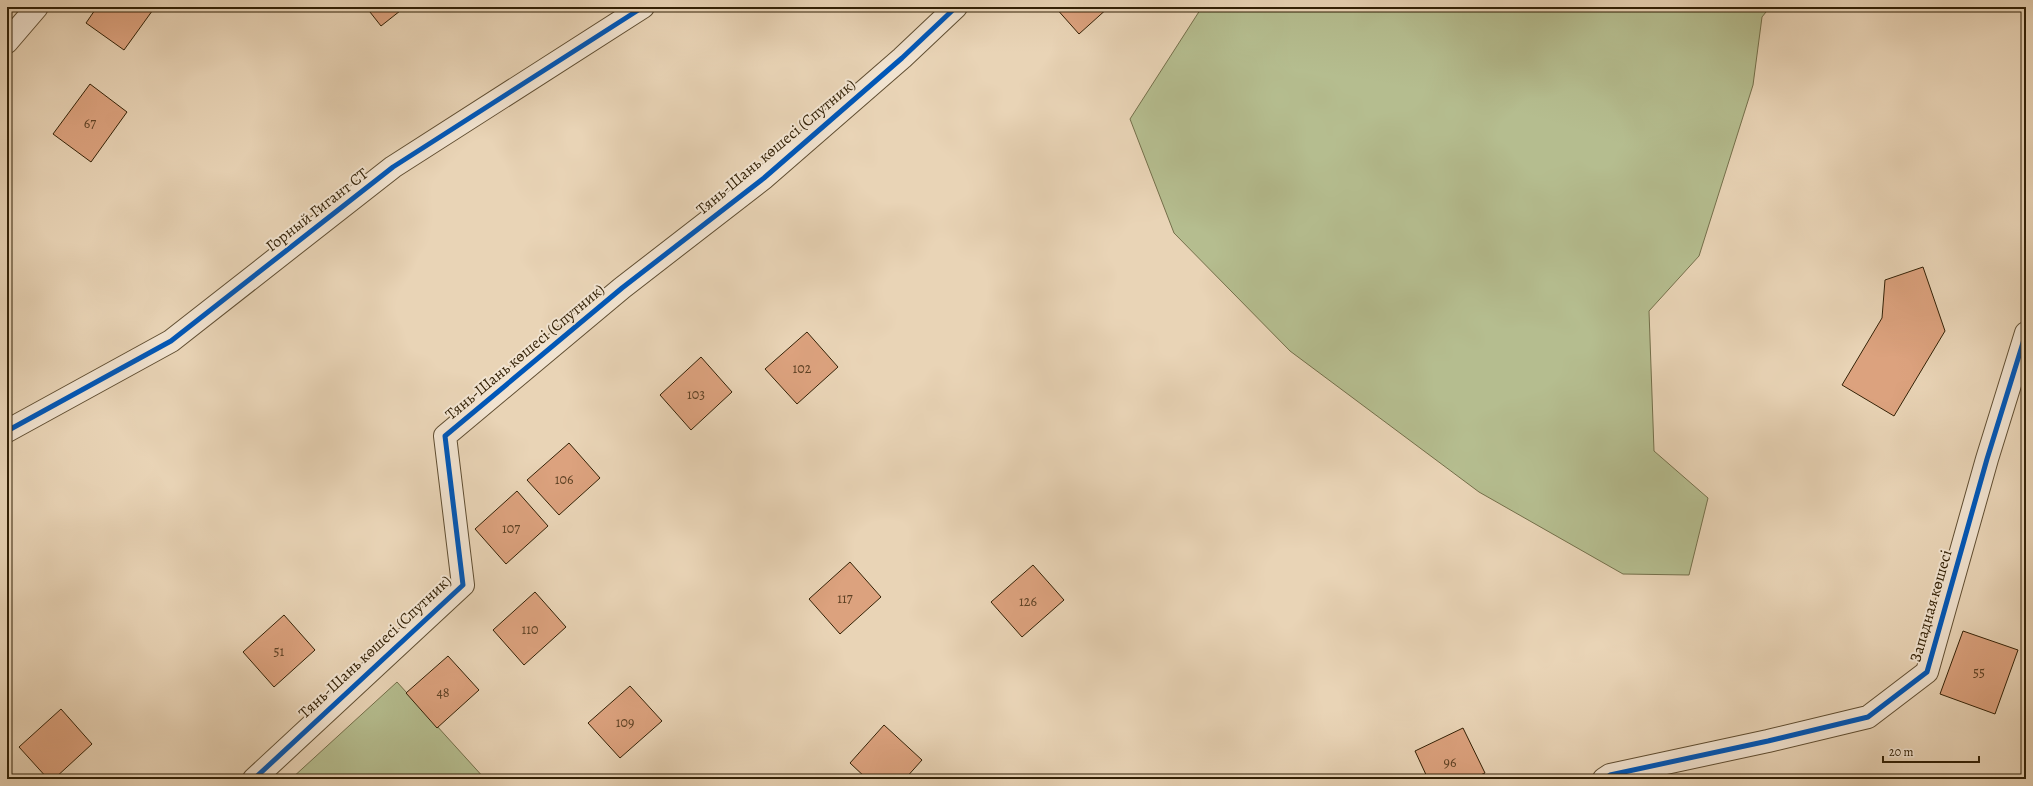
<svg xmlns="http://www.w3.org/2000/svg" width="2033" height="786" font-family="Alegreya,serif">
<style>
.green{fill:#b5bd8f;stroke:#746f4a}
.building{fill:#dca27e;stroke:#332106}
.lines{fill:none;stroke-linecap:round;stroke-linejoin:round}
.street-casing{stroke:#604e32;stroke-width:24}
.street{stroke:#f1e3d0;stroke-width:22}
.cycleway-casing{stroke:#f1e3d0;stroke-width:8}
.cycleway{stroke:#0057b8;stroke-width:5}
.labels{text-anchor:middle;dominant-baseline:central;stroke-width:4;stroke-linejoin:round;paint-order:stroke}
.number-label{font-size:14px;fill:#5d4124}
.street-label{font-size:16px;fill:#332106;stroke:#f1e3d0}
</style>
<rect width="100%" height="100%" fill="#e9d4b6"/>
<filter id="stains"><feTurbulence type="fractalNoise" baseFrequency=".005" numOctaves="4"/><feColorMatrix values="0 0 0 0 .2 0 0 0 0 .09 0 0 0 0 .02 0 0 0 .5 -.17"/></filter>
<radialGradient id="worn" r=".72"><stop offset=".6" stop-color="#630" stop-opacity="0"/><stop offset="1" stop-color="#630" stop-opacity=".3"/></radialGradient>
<path class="green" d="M 1202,7 L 1770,7 L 1762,17 L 1753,85 L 1699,256 L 1649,311 L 1654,451 L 1708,498 L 1689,575 L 1623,574 L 1479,492 L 1290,351 L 1174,233 L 1130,119 Z
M 397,682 L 485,779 L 291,779 Z"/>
<path class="building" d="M 97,7 L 155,7 L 124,50 L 86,23 Z
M 366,7 L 405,7 L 381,26 Z
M 1055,7 L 1109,7 L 1079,34 Z
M 90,84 L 127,112 L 91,162 L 53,134 Z
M 1923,267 L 1945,331 L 1894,416 L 1842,385 L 1882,318 L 1885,280 Z
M 807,332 L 838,367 L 797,404 L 765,369 Z
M 701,357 L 732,392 L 691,430 L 660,395 Z
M 569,443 L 600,478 L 559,515 L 527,480 Z
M 517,491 L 548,526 L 506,564 L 475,529 Z
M 850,562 L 881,597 L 840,634 L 809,599 Z
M 1033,565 L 1064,600 L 1022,637 L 991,602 Z
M 535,592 L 566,627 L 524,665 L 493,630 Z
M 284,615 L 315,650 L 274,687 L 243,652 Z
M 1963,631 L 2018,650 L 1995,714 L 1940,694 Z
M 448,656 L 479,690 L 437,728 L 406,693 Z
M 630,686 L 662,721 L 620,758 L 588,723 Z
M 61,709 L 92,744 L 54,779 L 48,779 L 19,747 Z
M 884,725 L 922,760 L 905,779 L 867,779 L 850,763 Z
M 1463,728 L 1485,773 L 1471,779 L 1428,779 L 1415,751 Z"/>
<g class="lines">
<g class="street-casing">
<path id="street" d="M 7,42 L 37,7
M 7,431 L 171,341 L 393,167 L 643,7
M 254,779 L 463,585 L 445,436 L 622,288 L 764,178 L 902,58 L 956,7
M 1604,779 L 1610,775 L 1768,741 L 1868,717 L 1927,672 L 1987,459 L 2026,333"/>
</g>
<use href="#street" class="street"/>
<g class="cycleway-casing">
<path id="cycleway" d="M 7,431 L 171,341 L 393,167 L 643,7
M 254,779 L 463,585 L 445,436 L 622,288 L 764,178 L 902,58 L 956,7
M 1604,779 L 1610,775 L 1768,741 L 1868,717 L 1927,672 L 1987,459 L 2026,333"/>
</g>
<use href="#cycleway" class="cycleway"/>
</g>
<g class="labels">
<g class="number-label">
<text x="90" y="123">67</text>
<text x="802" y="368">102</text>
<text x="696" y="394">103</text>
<text x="564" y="479">106</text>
<text x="511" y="528">107</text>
<text x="845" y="598">117</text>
<text x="1028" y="601">126</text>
<text x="530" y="629">110</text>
<text x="279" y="651">51</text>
<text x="1979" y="672">55</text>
<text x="443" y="692">48</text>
<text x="625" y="722">109</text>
<text x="1450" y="762">96</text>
</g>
<g class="street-label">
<text transform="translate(776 147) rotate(-40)">Тянь-Шань көшесі (Спутник)</text>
<text transform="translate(317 210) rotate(-38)">Горный Гигант СТ</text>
<text transform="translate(525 352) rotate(-40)">Тянь-Шань көшесі (Спутник)</text>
<text transform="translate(1931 606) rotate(-74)">Западная көшесі</text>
<text transform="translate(375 647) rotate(-43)">Тянь-Шань көшесі (Спутник)</text>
</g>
</g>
<rect width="2033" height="786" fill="none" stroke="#e9d4b6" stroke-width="24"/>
<rect x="8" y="8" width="2017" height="770" fill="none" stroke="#332106" stroke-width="2"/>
<rect x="12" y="12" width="2009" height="762" fill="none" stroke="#332106"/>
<path d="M1883 756v6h96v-6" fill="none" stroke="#332106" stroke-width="2"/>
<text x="1889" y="756" font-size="12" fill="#332106" stroke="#f1e3d0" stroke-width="3" paint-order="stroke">20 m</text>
<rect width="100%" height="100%" filter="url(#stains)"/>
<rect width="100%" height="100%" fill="url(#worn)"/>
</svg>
